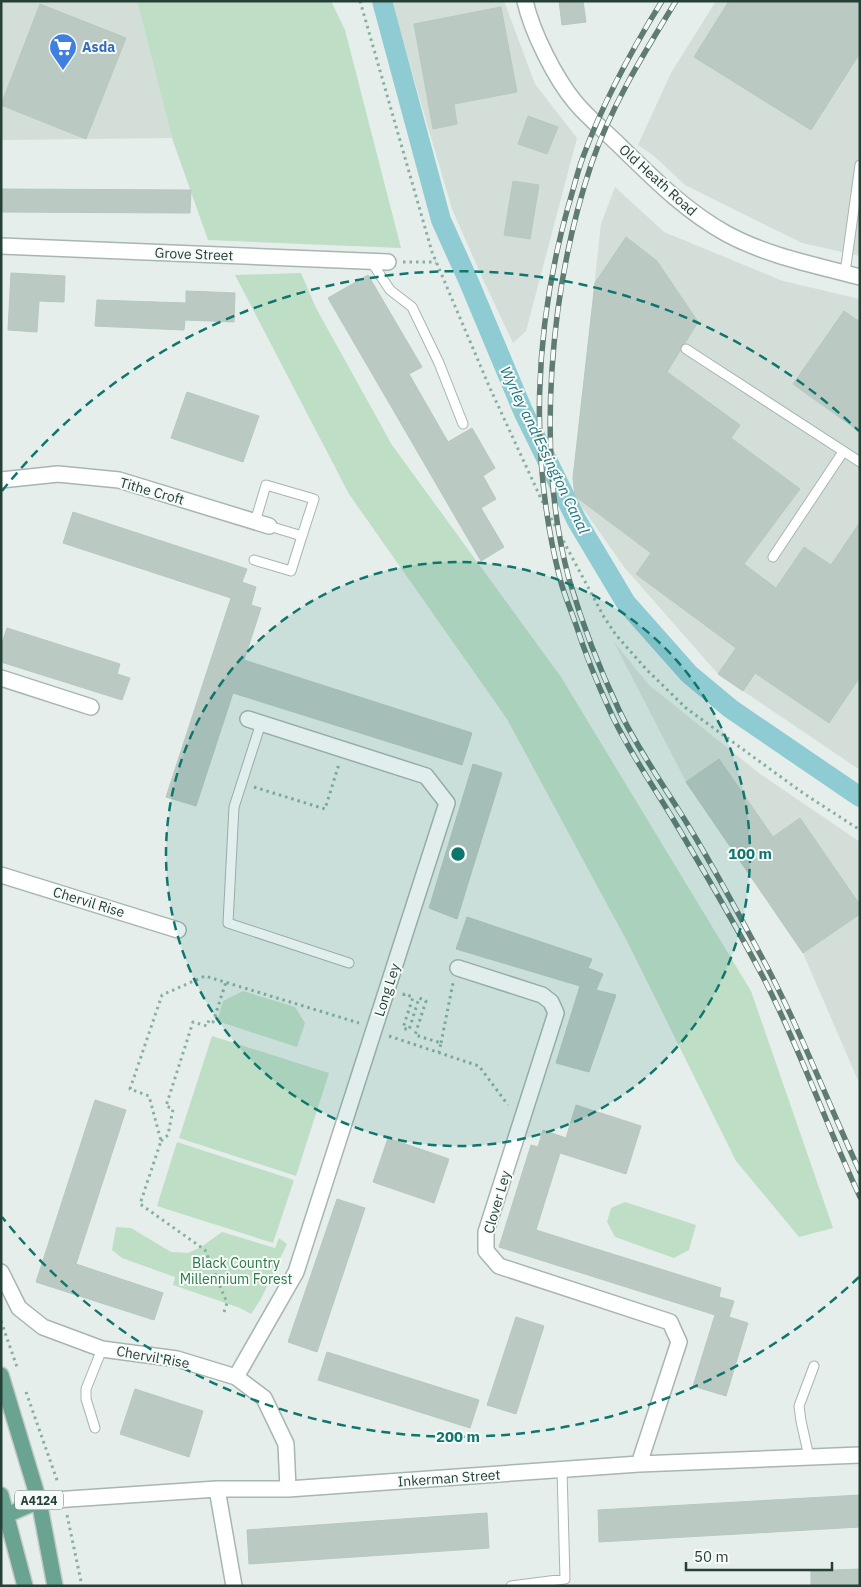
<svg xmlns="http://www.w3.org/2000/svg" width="861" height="1587" font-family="'IBM Plex Sans',sans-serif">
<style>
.built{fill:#d3ded8}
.green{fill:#bfdec6}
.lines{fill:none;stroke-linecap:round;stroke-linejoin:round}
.canal{stroke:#8ecbd2;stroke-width:20}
.building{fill:#bac9c2;stroke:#b7c8c0}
.service-casing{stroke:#a7b6b1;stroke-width:11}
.minor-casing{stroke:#a7b6b1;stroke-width:18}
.primary-casing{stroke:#c2cac7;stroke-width:18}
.path{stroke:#86b1a1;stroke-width:3;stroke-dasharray:2.5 4;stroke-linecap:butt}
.service{stroke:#fff;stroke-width:9}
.minor{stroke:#fff;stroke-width:15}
.primary{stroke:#6aa391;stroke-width:15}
.rail-casing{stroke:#5f7b72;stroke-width:5.5}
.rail{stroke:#f6faf8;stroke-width:4;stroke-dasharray:11;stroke-linecap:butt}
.ring{fill:none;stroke:#0f766e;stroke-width:2.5;stroke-dasharray:9 6}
.labels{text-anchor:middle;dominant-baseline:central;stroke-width:4;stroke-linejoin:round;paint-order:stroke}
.shield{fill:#f6faf8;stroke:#637871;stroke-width:1}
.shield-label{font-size:12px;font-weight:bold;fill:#244037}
.shop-label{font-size:14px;font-weight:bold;fill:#366cbe;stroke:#f6faf8;text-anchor:start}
.street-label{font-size:14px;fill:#244037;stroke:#f6faf8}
.park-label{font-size:14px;fill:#2e7747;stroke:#f6faf8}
.water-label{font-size:15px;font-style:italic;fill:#1e717c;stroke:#f6faf8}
.centre{fill:#0f766e;stroke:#f6faf8;stroke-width:2.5}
.ring-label{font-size:15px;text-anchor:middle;font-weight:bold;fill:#0f766e;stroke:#f6faf8;stroke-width:4;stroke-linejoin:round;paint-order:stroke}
</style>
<rect width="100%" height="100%" fill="#e5eeea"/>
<path class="built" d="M 1,1 L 137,1 L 172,138 L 1,140 Z
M 391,1 L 504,1 L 535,84 L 577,138 L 526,331 L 513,343 L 481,275 L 452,209 Z
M 716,1 L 860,1 L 860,256 L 802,243 L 685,185 L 654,156 L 638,145 L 671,73 Z
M 615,187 L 664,232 L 783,281 L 860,299 L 860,770 L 718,674 L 624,567 L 575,497 L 577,498 L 573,478 L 601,224 Z
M 614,642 L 649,685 L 760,774 L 860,842 L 860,1085 L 803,953 L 686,782 Z"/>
<path class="green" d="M 137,1 L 331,1 L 345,30 L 401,248 L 208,240 L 172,138 Z
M 301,273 L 316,308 L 392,445 L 561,677 L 751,991 L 833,1228 L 799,1237 L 736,1161 L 628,943 L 507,719 L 349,494 L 235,275 Z
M 243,991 L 295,1007 L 305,1023 L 297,1047 L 217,1021 L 223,1001 Z
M 212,1036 L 329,1073 L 296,1176 L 179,1138 Z
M 177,1142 L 294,1180 L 273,1243 L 157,1206 Z
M 625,1202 L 696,1225 L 689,1250 L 674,1258 L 615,1237 L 607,1222 L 611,1208 Z
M 116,1227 L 131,1228 L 171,1252 L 188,1253 L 201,1247 L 222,1232 L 275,1248 L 279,1238 L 287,1244 L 261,1299 L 251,1314 L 240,1308 L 173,1285 L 175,1277 L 122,1258 L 112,1250 Z"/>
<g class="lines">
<path class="canal" d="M 382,1 L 441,220 L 469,282 L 523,411 L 577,521 L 626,603 L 689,674 L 731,709 L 860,797"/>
</g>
<path class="building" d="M 559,1 L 583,1 L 586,22 L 562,25 Z
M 729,1 L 860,1 L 860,53 L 811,130 L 694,57 Z
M 40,4 L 126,38 L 86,139 L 1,105 Z
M 501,7 L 517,92 L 454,104 L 457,124 L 433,129 L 414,24 Z
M 528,116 L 558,127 L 547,154 L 518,144 Z
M 513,181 L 539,185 L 530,239 L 504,235 Z
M 1,189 L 191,190 L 190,213 L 1,212 Z
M 626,237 L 657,261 L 698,322 L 685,343 L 681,346 L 680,351 L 667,372 L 740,425 L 731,438 L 800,489 L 744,564 L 776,588 L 804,547 L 831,565 L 860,522 L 860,677 L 829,723 L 755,673 L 743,691 L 718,674 L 736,648 L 636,574 L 651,553 L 575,496 L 573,478 L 595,283 Z
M 11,273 L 65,276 L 64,302 L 39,301 L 37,332 L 8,330 Z
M 368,275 L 422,367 L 409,374 L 448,442 L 472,428 L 495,468 L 483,476 L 496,499 L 481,508 L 504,547 L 481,561 L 328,298 Z
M 186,291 L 235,293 L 234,322 L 185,320 L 184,330 L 95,326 L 97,300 L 186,303 Z
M 844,311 L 860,322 L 860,432 L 793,384 Z
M 187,392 L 259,416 L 243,462 L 171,438 Z
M 73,512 L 247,569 L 242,582 L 256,587 L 251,605 L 261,608 L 244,660 L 472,733 L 462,765 L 233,693 L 196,806 L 166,797 L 231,598 L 63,543 Z
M 7,628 L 120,664 L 117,674 L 130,678 L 122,700 L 1,662 L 1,646 Z
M 719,759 L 773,837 L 800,818 L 860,905 L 860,914 L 803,953 L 686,782 Z
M 473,764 L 502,773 L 457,919 L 429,908 Z
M 467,917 L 592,959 L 588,968 L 603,974 L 596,990 L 616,995 L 589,1072 L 556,1063 L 580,986 L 456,949 Z
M 95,1100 L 126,1110 L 76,1264 L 163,1293 L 154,1320 L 36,1282 Z
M 576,1105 L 641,1126 L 626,1174 L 560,1153 L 536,1230 L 721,1288 L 719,1297 L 734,1301 L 729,1317 L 748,1323 L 726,1396 L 693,1386 L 715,1315 L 499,1247 L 531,1145 L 538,1147 L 543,1130 L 566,1138 Z
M 388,1138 L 449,1159 L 434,1203 L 373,1182 Z
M 337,1199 L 365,1208 L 317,1352 L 288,1342 Z
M 516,1317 L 544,1326 L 516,1414 L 487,1405 Z
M 327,1352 L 479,1400 L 470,1428 L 318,1380 Z
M 135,1389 L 203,1411 L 189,1457 L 120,1434 Z
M 860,1495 L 860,1527 L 599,1542 L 598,1510 Z
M 487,1513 L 489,1548 L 249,1564 L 247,1530 Z
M 860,1569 L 860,1586 L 811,1586 L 811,1571 Z"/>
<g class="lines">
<g class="service-casing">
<path id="service" d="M 371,261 L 390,290 L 412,307 L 439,363 L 463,424
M 845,273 L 860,165
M 686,349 L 860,462
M 255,522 L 266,485 L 314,499 L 302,536
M 773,557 L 843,452
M 254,560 L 291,571 L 302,536 L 269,526
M 261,723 L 234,807 L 228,923 L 349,963
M 95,1428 L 86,1399 L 86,1389 L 102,1349
M 809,1457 L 801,1421 L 799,1406 L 814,1366
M 511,1586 L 565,1579 L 562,1470"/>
</g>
<g class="minor-casing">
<path id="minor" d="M 525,1 C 532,32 555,78 575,102 C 588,118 605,131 619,145 C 652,177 685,211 727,234 C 768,256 815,265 860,277
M 1,246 L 388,262
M 1,480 L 58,474 L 119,480 L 269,526
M 1,678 L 91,707
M 1,875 L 178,930
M 458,968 L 542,995 L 551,1002 L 556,1013 L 486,1232 L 486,1251 L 499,1266 L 670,1322 L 679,1342 L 639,1464
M 1,1272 L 19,1308 L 43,1327 L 102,1349 L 177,1359 L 236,1377 L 264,1398 L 286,1444 L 288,1489
M 236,1377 L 296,1272 L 447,803 L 426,776 L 248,719
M 217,1489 L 234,1586
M 39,1501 L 217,1489 L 288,1489 L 639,1464 L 860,1455"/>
</g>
<g class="primary-casing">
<path id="primary" d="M 1,1375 L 39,1501 L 55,1586
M 1,1495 L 25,1586
M 7,1515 L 39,1501"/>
</g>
<path class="path" d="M 360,1 L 432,252 L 489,386 L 543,503 L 604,617 L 616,635 L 646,669 L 686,708 L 803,793 L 860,830
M 403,262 L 436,262
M 254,787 L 325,809 L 339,764
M 404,996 L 404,994 L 413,997 L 403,1028 L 409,1030 L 419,998 L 426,1001 L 415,1035 L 441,1043 L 439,1052
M 389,1036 L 479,1066 L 508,1105
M 441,1043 L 453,983
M 161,1141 L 168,1135 L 173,1109 L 166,1106 L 193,1022 L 207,1026 L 209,1020 L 213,1022 L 226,982
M 224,1312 L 227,1303 L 205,1250 L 140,1204 L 161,1141 L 149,1096 L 130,1089 L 162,995 L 205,976 L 359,1023
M 1,1321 L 17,1367
M 26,1392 L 58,1483
M 67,1515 L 82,1586"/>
<use href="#service" class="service"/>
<use href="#minor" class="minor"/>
<use href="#primary" class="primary"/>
<g class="rail-casing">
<path id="rail" d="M 662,1 C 631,51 603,102 583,157 C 577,173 573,191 568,207 C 534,329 529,457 560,579 C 564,594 570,608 575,622 C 585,653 597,683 611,713 C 628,750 652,784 673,819 C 704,871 735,924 763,977 C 800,1048 826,1125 860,1197
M 676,1 C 644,53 611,106 591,165 C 550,288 535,453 569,579 C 582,623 599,668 619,710 C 639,752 667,790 691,830 C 715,870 737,911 759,952 C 798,1023 826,1099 860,1172"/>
</g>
<use href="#rail" class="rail"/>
</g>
<circle cx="458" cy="854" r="292" fill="#0f766e" fill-opacity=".12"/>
<g class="ring">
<circle cx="458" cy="854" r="292"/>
<path d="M859 1277A583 583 0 0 1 2 1217M2 491A583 583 0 0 1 859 431"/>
</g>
<defs>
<g id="supermarket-pin" transform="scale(1.4375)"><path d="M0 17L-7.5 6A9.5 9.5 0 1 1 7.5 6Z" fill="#3f7fe0" stroke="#f6faf8"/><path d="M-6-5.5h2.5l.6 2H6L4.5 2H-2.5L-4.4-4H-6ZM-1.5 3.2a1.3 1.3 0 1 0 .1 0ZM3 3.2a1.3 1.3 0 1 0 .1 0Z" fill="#fff"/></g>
</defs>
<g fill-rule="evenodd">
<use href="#supermarket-pin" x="63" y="47"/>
</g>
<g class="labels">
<rect class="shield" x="15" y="1490.5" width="48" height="19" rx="4"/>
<g class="shield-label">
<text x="39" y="1500">A4124</text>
</g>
<g class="shop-label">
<text x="82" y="47">Asda</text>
</g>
<g class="street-label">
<text transform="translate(658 180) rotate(42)">Old Heath Road</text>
<text transform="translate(194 254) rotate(2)">Grove Street</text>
<text transform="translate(152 491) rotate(16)">Tithe Croft</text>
<text transform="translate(89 902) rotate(17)">Chervil Rise</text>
<text transform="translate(387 990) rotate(-72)">Long Ley</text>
<text transform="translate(497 1202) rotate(-74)">Clover Ley</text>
<text transform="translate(153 1357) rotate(10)">Chervil Rise</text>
<text transform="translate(449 1478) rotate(-4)">Inkerman Street</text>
</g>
<g class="park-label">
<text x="236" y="1263">Black Country<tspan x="236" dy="16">Millennium Forest</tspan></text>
</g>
<g class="water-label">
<text transform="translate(545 450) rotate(64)">Wyrley and Essington Canal</text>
</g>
</g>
<circle cx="458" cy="854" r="8" class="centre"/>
<g class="ring-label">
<text x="750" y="859">100 m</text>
<text x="458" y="1442">200 m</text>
</g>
<rect width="861" height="1587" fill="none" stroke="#244037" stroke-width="5"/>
<path d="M686 1562v8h146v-8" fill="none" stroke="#244037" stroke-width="2.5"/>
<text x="694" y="1562" font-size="15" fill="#244037" stroke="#f6faf8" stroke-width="4" paint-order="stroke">50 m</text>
</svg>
